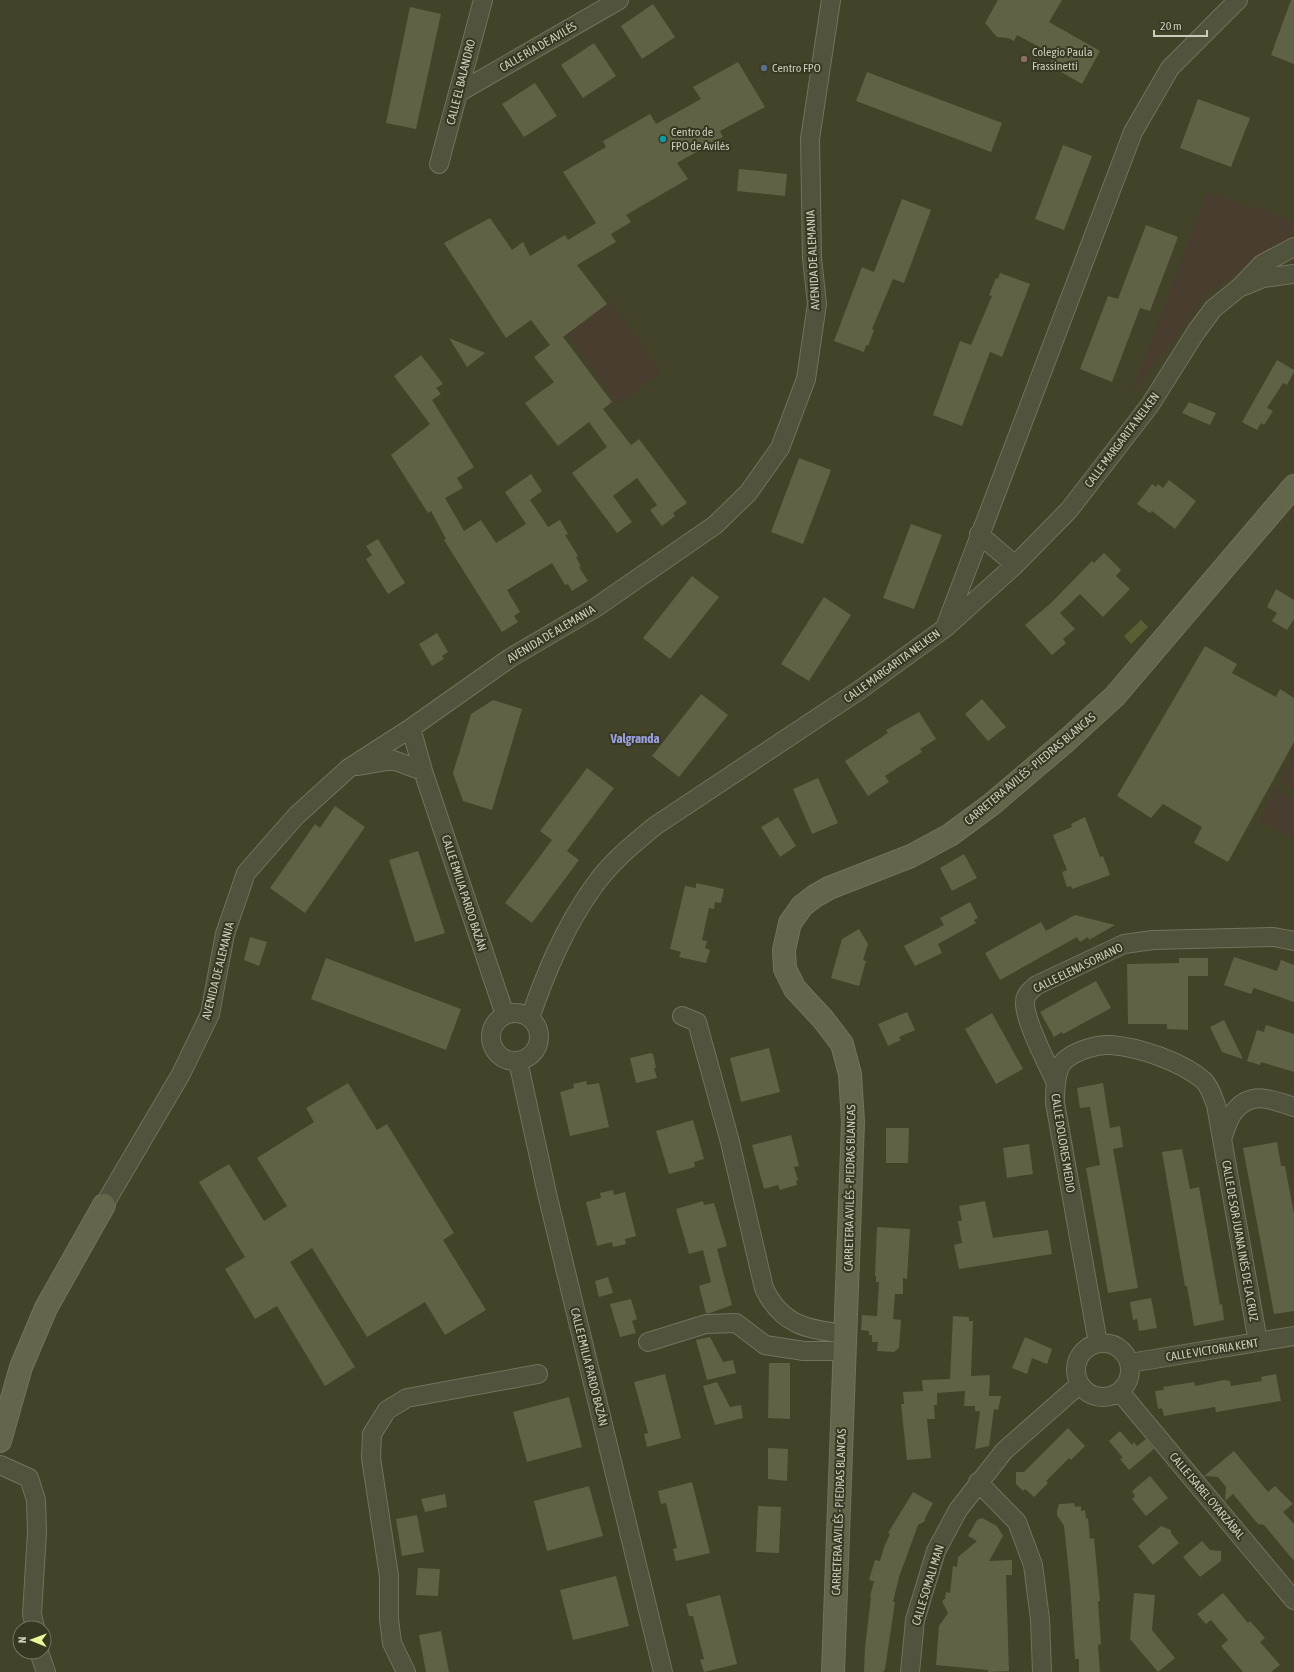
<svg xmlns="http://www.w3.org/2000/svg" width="1294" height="1672" font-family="'Asap Condensed',sans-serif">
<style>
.green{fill:#493d30}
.water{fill:#5c5f34}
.building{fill:#606245}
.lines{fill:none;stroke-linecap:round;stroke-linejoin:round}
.street-casing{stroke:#72735e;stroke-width:20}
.secondary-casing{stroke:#72735e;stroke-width:24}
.street{stroke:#51533d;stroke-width:18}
.secondary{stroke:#63664b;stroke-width:22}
.education-dot{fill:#8d6e63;stroke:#373822;stroke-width:1.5}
.service-dot{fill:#5c6f8a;stroke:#373822;stroke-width:1.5}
.culture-dot{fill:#0f9aa8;stroke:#373822;stroke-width:1.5}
.labels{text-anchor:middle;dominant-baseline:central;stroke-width:4;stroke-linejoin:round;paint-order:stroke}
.street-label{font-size:12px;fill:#cbccba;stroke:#373822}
.poi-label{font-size:12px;fill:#cbccba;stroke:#373822;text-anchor:start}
.neighbourhood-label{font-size:13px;font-weight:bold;fill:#9aa0e0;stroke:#373822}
</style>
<rect width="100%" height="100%" fill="#424329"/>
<path class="green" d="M 1207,192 L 1294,221 L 1294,234 L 1209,292 L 1131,395 Z
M 610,301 L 661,372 L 618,404 L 567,334 Z
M 1294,757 L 1294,790 L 1280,783 Z
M 1276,788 L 1294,798 L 1294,839 L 1259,820 Z"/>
<path class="water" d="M 1141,620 L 1148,627 L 1131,644 L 1124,636 Z"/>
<path class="building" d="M 998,0 L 1062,0 L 1049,22 L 1100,51 L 1082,84 L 1049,65 L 1054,55 L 1017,35 L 1014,41 L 1008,38 L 997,37 L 985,23 Z
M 1291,0 L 1294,0 L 1294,64 L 1271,55 Z
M 653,4 L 675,37 L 642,59 L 621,26 Z
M 410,7 L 441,14 L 416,129 L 386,123 Z
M 594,43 L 616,76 L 583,98 L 561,65 Z
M 738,62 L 765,107 L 720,131 L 723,137 L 677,163 L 688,179 L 626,215 L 631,222 L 611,234 L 616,242 L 577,265 L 607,304 L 563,337 L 612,402 L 603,409 L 631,445 L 639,439 L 687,503 L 673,513 L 675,516 L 662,526 L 650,510 L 657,505 L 637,478 L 613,496 L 632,522 L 617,533 L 572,473 L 607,447 L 589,422 L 558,446 L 525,403 L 554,382 L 534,357 L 550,345 L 531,320 L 506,338 L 444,243 L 490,218 L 512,250 L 523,242 L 530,256 L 565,235 L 568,240 L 596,223 L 563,172 L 606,147 L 603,141 L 650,114 L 656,124 L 701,99 L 693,87 Z
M 867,72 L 1002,123 L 991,152 L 856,101 Z
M 535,83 L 557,116 L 524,137 L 502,104 Z
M 1198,99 L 1250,118 L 1231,167 L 1180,148 Z
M 1063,145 L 1092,156 L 1064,230 L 1035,219 Z
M 739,169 L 787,174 L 785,196 L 737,191 Z
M 902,199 L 931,210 L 904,283 L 893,279 L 872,329 L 874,330 L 868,346 L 866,345 L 864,352 L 834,341 L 862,267 L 874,272 Z
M 1146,225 L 1178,237 L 1150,311 L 1140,308 L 1112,382 L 1080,369 L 1108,296 L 1118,299 Z
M 1000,273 L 1030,284 L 1002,357 L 990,352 L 962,426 L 933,415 L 960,341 L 971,345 L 992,296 L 989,295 L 996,278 L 998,279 Z
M 449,338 L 485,353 L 467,367 Z
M 421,355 L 443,384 L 436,388 L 441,394 L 432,400 L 474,467 L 457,478 L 463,488 L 445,498 L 464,531 L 481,520 L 496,543 L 526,524 L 505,492 L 531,474 L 542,491 L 530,500 L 548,527 L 560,520 L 568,534 L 565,535 L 578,556 L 576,557 L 581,567 L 579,567 L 588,581 L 572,591 L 568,584 L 565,585 L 552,563 L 507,590 L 520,612 L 514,616 L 518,622 L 502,632 L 444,540 L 446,539 L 431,511 L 428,513 L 391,455 L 430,424 L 394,376 Z
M 1277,360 L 1294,370 L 1294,372 L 1287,385 L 1283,383 L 1267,408 L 1273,411 L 1264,425 L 1261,423 L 1257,430 L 1242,422 Z
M 1189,402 L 1216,413 L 1210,425 L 1182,413 Z
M 799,458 L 831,470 L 803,544 L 771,532 Z
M 1169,480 L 1196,501 L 1175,529 L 1152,511 L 1150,513 L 1137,504 L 1152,484 L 1156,487 L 1158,484 L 1163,488 Z
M 911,524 L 942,535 L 914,609 L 883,598 Z
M 378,539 L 405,583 L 388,594 L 366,559 L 372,555 L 366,546 Z
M 1104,553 L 1121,570 L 1116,576 L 1130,589 L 1103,617 L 1080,594 L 1060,613 L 1075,629 L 1063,639 L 1066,643 L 1052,655 L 1025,625 L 1051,603 L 1092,561 L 1094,563 Z
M 692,576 L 719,597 L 670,659 L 643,638 Z
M 1276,589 L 1294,600 L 1294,619 L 1287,630 L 1272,621 L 1277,613 L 1267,607 Z
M 824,597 L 851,615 L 809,681 L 781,664 Z
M 437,633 L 448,652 L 442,656 L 444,659 L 432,666 L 419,644 Z
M 1205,646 L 1237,664 L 1232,673 L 1276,697 L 1280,689 L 1294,698 L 1294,742 L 1228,862 L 1194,843 L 1202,827 L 1163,804 L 1151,818 L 1117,796 Z
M 701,694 L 728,715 L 679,777 L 652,756 Z
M 982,699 L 1006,727 L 988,741 L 965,714 Z
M 493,700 L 522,709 L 492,810 L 463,801 L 453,773 L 471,714 Z
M 919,712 L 936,739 L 920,749 L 922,752 L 885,776 L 889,782 L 868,796 L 845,761 L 888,733 L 886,730 Z
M 587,768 L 614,788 L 567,851 L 579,860 L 532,923 L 505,903 L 552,840 L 540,831 Z
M 818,778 L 838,823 L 812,834 L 793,789 Z
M 335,806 L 365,827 L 305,913 L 270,888 L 315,824 L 320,828 Z
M 778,817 L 796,846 L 780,857 L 761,827 Z
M 1085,817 L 1100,857 L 1103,856 L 1110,875 L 1072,889 L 1071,886 L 1067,887 L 1062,872 L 1067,870 L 1053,835 L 1072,827 L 1071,824 Z
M 418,851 L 445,933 L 415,942 L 389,860 Z
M 964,854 L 977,878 L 952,891 L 940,868 Z
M 696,883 L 724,889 L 721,903 L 715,902 L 714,909 L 709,908 L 702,940 L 707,941 L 705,948 L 710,950 L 706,963 L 679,957 L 681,952 L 670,949 L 685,886 L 696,888 Z
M 970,902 L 978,918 L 974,920 L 976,923 L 938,944 L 942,953 L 915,966 L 904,946 L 944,925 L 940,918 Z
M 1075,915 L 1115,925 L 1089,940 L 1088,937 L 1080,942 L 1077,937 L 1000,980 L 985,953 L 1041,922 L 1046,931 Z
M 859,929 L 868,944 L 863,960 L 866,961 L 859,986 L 831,978 L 842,939 Z
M 250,937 L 267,942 L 259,966 L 244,960 Z
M 1234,957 L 1277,971 L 1281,960 L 1294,965 L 1294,1002 L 1254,988 L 1251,994 L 1224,985 Z
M 326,958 L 461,1009 L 446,1050 L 311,999 Z
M 1179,958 L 1208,958 L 1208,976 L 1188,976 L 1188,1030 L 1167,1029 L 1167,1024 L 1128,1024 L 1127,964 L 1179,963 Z
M 1096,981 L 1111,1008 L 1063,1034 L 1062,1032 L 1054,1037 L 1040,1012 Z
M 907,1012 L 915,1030 L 899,1037 L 901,1040 L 888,1046 L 878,1024 Z
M 992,1013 L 1023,1069 L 996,1084 L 965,1029 Z
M 1224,1020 L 1243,1059 L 1222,1052 L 1210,1027 Z
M 1266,1025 L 1294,1034 L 1294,1072 L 1261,1062 L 1260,1065 L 1247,1061 L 1257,1030 L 1264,1032 Z
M 769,1048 L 780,1092 L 741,1102 L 730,1058 Z
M 651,1053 L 653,1054 L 656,1068 L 654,1068 L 657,1078 L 636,1083 L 630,1058 Z
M 586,1081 L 587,1085 L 599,1083 L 609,1127 L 570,1136 L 560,1092 L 574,1088 L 573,1084 Z
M 348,1083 L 377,1130 L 387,1124 L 454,1233 L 443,1240 L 486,1310 L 445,1335 L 425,1302 L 367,1337 L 312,1248 L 290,1262 L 355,1367 L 325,1386 L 277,1306 L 255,1319 L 225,1269 L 245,1257 L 199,1182 L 229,1164 L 264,1221 L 287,1206 L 257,1158 L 314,1122 L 306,1108 Z
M 1103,1083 L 1110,1128 L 1120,1126 L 1123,1147 L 1113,1149 L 1138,1288 L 1108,1293 L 1086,1168 L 1100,1165 L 1090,1107 L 1080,1108 L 1077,1088 Z
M 693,1120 L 704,1159 L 694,1162 L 695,1167 L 669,1174 L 656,1131 Z
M 886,1128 L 909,1128 L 908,1163 L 886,1163 Z
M 791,1135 L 799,1166 L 794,1167 L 798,1180 L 796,1181 L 797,1185 L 780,1190 L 778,1185 L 764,1189 L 752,1145 Z
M 1277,1142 L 1281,1166 L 1285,1166 L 1294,1214 L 1294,1311 L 1274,1314 L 1243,1148 Z
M 1029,1144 L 1033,1174 L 1007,1178 L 1003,1148 Z
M 1182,1149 L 1190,1189 L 1199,1187 L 1220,1305 L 1222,1304 L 1224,1320 L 1194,1326 L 1187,1286 L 1185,1286 L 1162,1152 Z
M 613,1190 L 614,1195 L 625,1192 L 636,1236 L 625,1239 L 626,1244 L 613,1247 L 612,1242 L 597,1246 L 586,1202 L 601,1198 L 600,1193 Z
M 703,1201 L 704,1205 L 714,1203 L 727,1246 L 717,1249 L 732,1305 L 710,1313 L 706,1313 L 699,1286 L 711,1282 L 703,1250 L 689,1254 L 676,1209 Z
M 985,1201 L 993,1238 L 1048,1230 L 1052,1254 L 959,1269 L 954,1245 L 962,1243 L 958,1221 L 962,1221 L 959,1206 Z
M 877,1227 L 910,1229 L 907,1279 L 903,1278 L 903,1294 L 895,1294 L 893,1319 L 901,1320 L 899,1348 L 894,1352 L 877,1351 L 878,1342 L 872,1342 L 872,1335 L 869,1335 L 869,1331 L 861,1330 L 862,1315 L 877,1316 L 879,1282 L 876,1282 L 876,1276 L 875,1276 Z
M 608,1277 L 613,1293 L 599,1297 L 595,1281 Z
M 1151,1298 L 1157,1328 L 1139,1331 L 1137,1319 L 1133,1320 L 1130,1302 Z
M 631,1299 L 637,1319 L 632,1321 L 636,1333 L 620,1337 L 610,1304 Z
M 953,1316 L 969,1317 L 969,1321 L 973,1321 L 971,1376 L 990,1375 L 989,1396 L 1001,1396 L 998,1410 L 994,1409 L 989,1446 L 975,1449 L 980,1411 L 975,1411 L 975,1406 L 964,1406 L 965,1391 L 937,1393 L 937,1405 L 934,1405 L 935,1419 L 927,1419 L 931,1458 L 907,1460 L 901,1404 L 904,1404 L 903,1392 L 923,1391 L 922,1380 L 950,1379 Z
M 710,1337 L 723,1362 L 733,1360 L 736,1373 L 707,1380 L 696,1340 Z
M 1025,1337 L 1052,1349 L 1047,1364 L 1032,1358 L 1027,1374 L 1012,1368 Z
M 770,1363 L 790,1363 L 790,1419 L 768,1418 L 769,1364 Z
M 665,1374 L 681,1438 L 647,1447 L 644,1434 L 648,1433 L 634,1382 Z
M 1276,1374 L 1281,1401 L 1216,1412 L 1215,1407 L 1164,1416 L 1162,1408 L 1158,1409 L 1155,1391 L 1164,1390 L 1163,1387 L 1194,1382 L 1195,1386 L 1224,1380 L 1230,1381 L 1231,1386 L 1262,1381 L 1261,1377 Z
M 717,1382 L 730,1407 L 741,1405 L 743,1418 L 715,1425 L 703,1386 Z
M 569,1397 L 582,1447 L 527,1462 L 513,1412 Z
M 1068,1428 L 1085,1446 L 1071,1460 L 1069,1458 L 1046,1481 L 1048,1483 L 1034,1497 L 1025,1489 L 1023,1491 L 1016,1484 L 1016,1472 L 1024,1472 Z
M 1120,1431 L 1132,1445 L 1134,1442 L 1137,1446 L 1146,1439 L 1154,1449 L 1129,1470 L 1120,1459 L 1123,1458 L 1109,1441 Z
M 768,1448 L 788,1449 L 787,1481 L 768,1479 Z
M 1234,1451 L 1268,1492 L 1275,1486 L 1293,1504 L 1283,1512 L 1294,1524 L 1294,1561 L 1264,1525 L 1258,1524 L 1233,1494 L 1225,1501 L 1226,1487 L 1218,1477 L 1204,1476 Z
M 1150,1476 L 1168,1498 L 1146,1516 L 1132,1499 L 1135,1496 L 1132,1491 Z
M 692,1482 L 710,1553 L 676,1561 L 673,1549 L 677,1548 L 666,1503 L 661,1504 L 658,1491 Z
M 589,1486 L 603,1536 L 547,1551 L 534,1501 Z
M 913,1492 L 933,1503 L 925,1518 L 925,1521 L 918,1525 L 899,1577 L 893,1602 L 895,1602 L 885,1669 L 883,1672 L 864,1672 L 865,1647 L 871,1597 L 870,1597 L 874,1581 L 869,1580 L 875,1560 L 880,1561 L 884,1547 L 890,1534 L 888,1533 Z
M 445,1494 L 447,1507 L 425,1512 L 421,1499 Z
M 1074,1503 L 1075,1507 L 1081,1506 L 1081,1511 L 1085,1510 L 1086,1519 L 1088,1518 L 1090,1539 L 1094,1538 L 1100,1601 L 1098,1601 L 1101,1644 L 1098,1645 L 1100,1672 L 1079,1672 L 1079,1659 L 1075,1659 L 1070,1583 L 1064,1526 L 1057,1515 L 1057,1511 L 1059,1504 Z
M 758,1506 L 781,1507 L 779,1553 L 756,1552 Z
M 417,1515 L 424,1552 L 402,1556 L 396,1519 Z
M 982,1518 L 997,1526 L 1003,1536 L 989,1561 L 1012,1560 L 1012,1575 L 1006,1575 L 1009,1671 L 988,1672 L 988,1670 L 936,1665 L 939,1626 L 948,1613 L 942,1601 L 945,1599 L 946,1592 L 950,1593 L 953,1566 L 957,1567 L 958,1557 L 977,1541 L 968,1536 L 977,1520 Z
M 1161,1526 L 1171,1530 L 1171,1533 L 1179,1543 L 1153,1565 L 1138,1546 Z
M 1202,1541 L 1210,1550 L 1221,1551 L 1221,1561 L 1200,1577 L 1183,1557 Z
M 418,1568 L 440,1569 L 438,1596 L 416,1595 Z
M 616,1576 L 629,1626 L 573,1640 L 560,1590 Z
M 1134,1593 L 1155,1595 L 1152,1630 L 1175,1658 L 1158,1672 L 1130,1639 Z
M 1223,1593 L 1248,1623 L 1250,1621 L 1265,1638 L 1260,1642 L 1280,1665 L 1271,1672 L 1243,1672 L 1221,1646 L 1228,1640 L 1211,1620 L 1206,1624 L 1197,1614 Z
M 720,1595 L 737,1664 L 704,1672 L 700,1660 L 704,1659 L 693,1616 L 689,1616 L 686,1604 Z
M 441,1631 L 449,1672 L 426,1672 L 419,1635 Z"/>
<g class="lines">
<g class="street-casing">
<path id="street" d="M 458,93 L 619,0
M 439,164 L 483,0
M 1244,286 L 1263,278 L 1294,274
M 979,534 L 1015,565
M 946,625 L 1133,132 L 1170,68 L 1238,0
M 411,728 L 423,771 L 505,1015
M 358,766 L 393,760 L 423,771
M491 1037a24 24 0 1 1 48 0a24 24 0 1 1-48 0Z
M 682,1016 L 697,1022 L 730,1142 L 764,1288 C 781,1325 808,1330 846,1334
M 530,1018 C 546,972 565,926 594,886 C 610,863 633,844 655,826 L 861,689 L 945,628 L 1015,565 L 1069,510 L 1150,405 L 1196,332 L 1213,309 L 1240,287 L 1262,264 L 1294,247
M 518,1061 L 548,1198 L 663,1672
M 1055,1081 C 1047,1063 1024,1020 1025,1002 C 1025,994 1031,990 1037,985 L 1124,944 L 1153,940 L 1274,937 L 1294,941
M 1222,1139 C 1225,1131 1228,1120 1233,1113 C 1250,1090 1271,1099 1294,1107
M 104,1205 L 181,1074 L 210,1014 L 225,934 L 246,873 L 296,816 L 349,768 L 411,728 L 510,658 L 595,608 L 715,525 L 748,493 L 780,448 L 806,379 L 817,304 L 812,258 L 810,139 L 831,0
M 648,1342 L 706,1324 L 736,1323 L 765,1345 L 804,1351 L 845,1351
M1076 1370a27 27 0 1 1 54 0a27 27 0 1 1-54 0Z
M 1098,1343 L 1055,1103 C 1055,1091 1055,1069 1065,1060 C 1076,1051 1096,1044 1111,1045 C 1139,1047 1182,1062 1203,1080 C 1209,1085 1213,1097 1216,1105 L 1258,1342
M 1130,1363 L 1294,1336
M 1120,1392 L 1294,1600
M 0,1465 L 29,1478 L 36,1500 L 37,1532 L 32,1614 L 35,1628
M 978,1482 L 1017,1522 L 1033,1565 L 1040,1619 L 1042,1672
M 39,1652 L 46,1672
M 406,1672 L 392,1643 L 389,1619 L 389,1576 L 371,1458 L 372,1434 L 387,1410 L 407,1398 L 538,1374
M 910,1672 L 915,1620 L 936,1551 L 958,1510 L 1004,1451 L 1080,1384"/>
</g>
<g class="secondary-casing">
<path id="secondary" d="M 0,1441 L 21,1367 L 46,1308 L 104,1205
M 833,1672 L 853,1122 L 850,1074 L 842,1044 L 823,1019 L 795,989 L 785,969 L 784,950 L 790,923 L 802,906 L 815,896 L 829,888 L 911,856 L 950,835 L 992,804 L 1066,741 L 1115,696 L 1294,486"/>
</g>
<use href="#street" class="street"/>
<use href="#secondary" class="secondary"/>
</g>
<circle class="education-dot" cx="1024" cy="59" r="4"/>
<circle class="service-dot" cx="764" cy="68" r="4"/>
<circle class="culture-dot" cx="663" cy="139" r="4"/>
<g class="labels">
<g class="street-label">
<text transform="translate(538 47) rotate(-30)">CALLE RÍA DE AVILÉS</text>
<text transform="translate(461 82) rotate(-76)">CALLE EL BALANDRO</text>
<text transform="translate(813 260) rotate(-93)">AVENIDA DE ALEMANIA</text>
<text transform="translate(1122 440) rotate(-53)">CALLE MARGARITA NELKEN</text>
<text transform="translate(551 634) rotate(-31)">AVENIDA DE ALEMANIA</text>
<text transform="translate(892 666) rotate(-36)">CALLE MARGARITA NELKEN</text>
<text transform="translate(1030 769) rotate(-40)">CARRETERA AVILÉS - PIEDRAS BLANCAS</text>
<text transform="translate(464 893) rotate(72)">CALLE EMILIA PARDO BAZÁN</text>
<text transform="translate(1078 968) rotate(-26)">CALLE ELENA SORIANO</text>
<text transform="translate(218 971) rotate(-76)">AVENIDA DE ALEMANIA</text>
<text transform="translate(1063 1143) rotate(81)">CALLE DOLORES MEDIO</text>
<text transform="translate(850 1188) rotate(-89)">CARRETERA AVILÉS - PIEDRAS BLANCAS</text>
<text transform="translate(1240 1241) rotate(80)">CALLE DE SOR JUANA INÉS DE LA CRUZ</text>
<text transform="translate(1212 1350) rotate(-9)">CALLE VICTORIA KENT</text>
<text transform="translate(589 1367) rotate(76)">CALLE EMILIA PARDO BAZÁN</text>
<text transform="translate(1207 1496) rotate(50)">CALLE ISABEL OYARZÁBAL</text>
<text transform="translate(839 1512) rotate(-88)">CARRETERA AVILÉS - PIEDRAS BLANCAS</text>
<text transform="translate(928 1585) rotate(-73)">CALLE SOMALI MAN</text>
</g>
<g class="poi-label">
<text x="1032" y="52">Colegio Paula<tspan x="1032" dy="14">Frassinetti</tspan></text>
<text x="772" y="68">Centro FPO</text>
<text x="671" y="132">Centro de<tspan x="671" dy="14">FPO de Avilés</tspan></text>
</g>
<g class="neighbourhood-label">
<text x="635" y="738">Valgranda</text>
</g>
</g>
<g transform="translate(32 1640) rotate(271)"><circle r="19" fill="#373822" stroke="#72735f"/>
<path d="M0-3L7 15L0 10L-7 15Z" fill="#ecf597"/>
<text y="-6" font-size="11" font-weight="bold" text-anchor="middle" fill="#cbccba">N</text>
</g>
<path d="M1154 30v6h53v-6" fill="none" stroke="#cbccba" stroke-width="2"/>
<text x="1160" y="30" font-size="12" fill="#cbccba" stroke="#373822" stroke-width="3" paint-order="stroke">20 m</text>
</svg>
